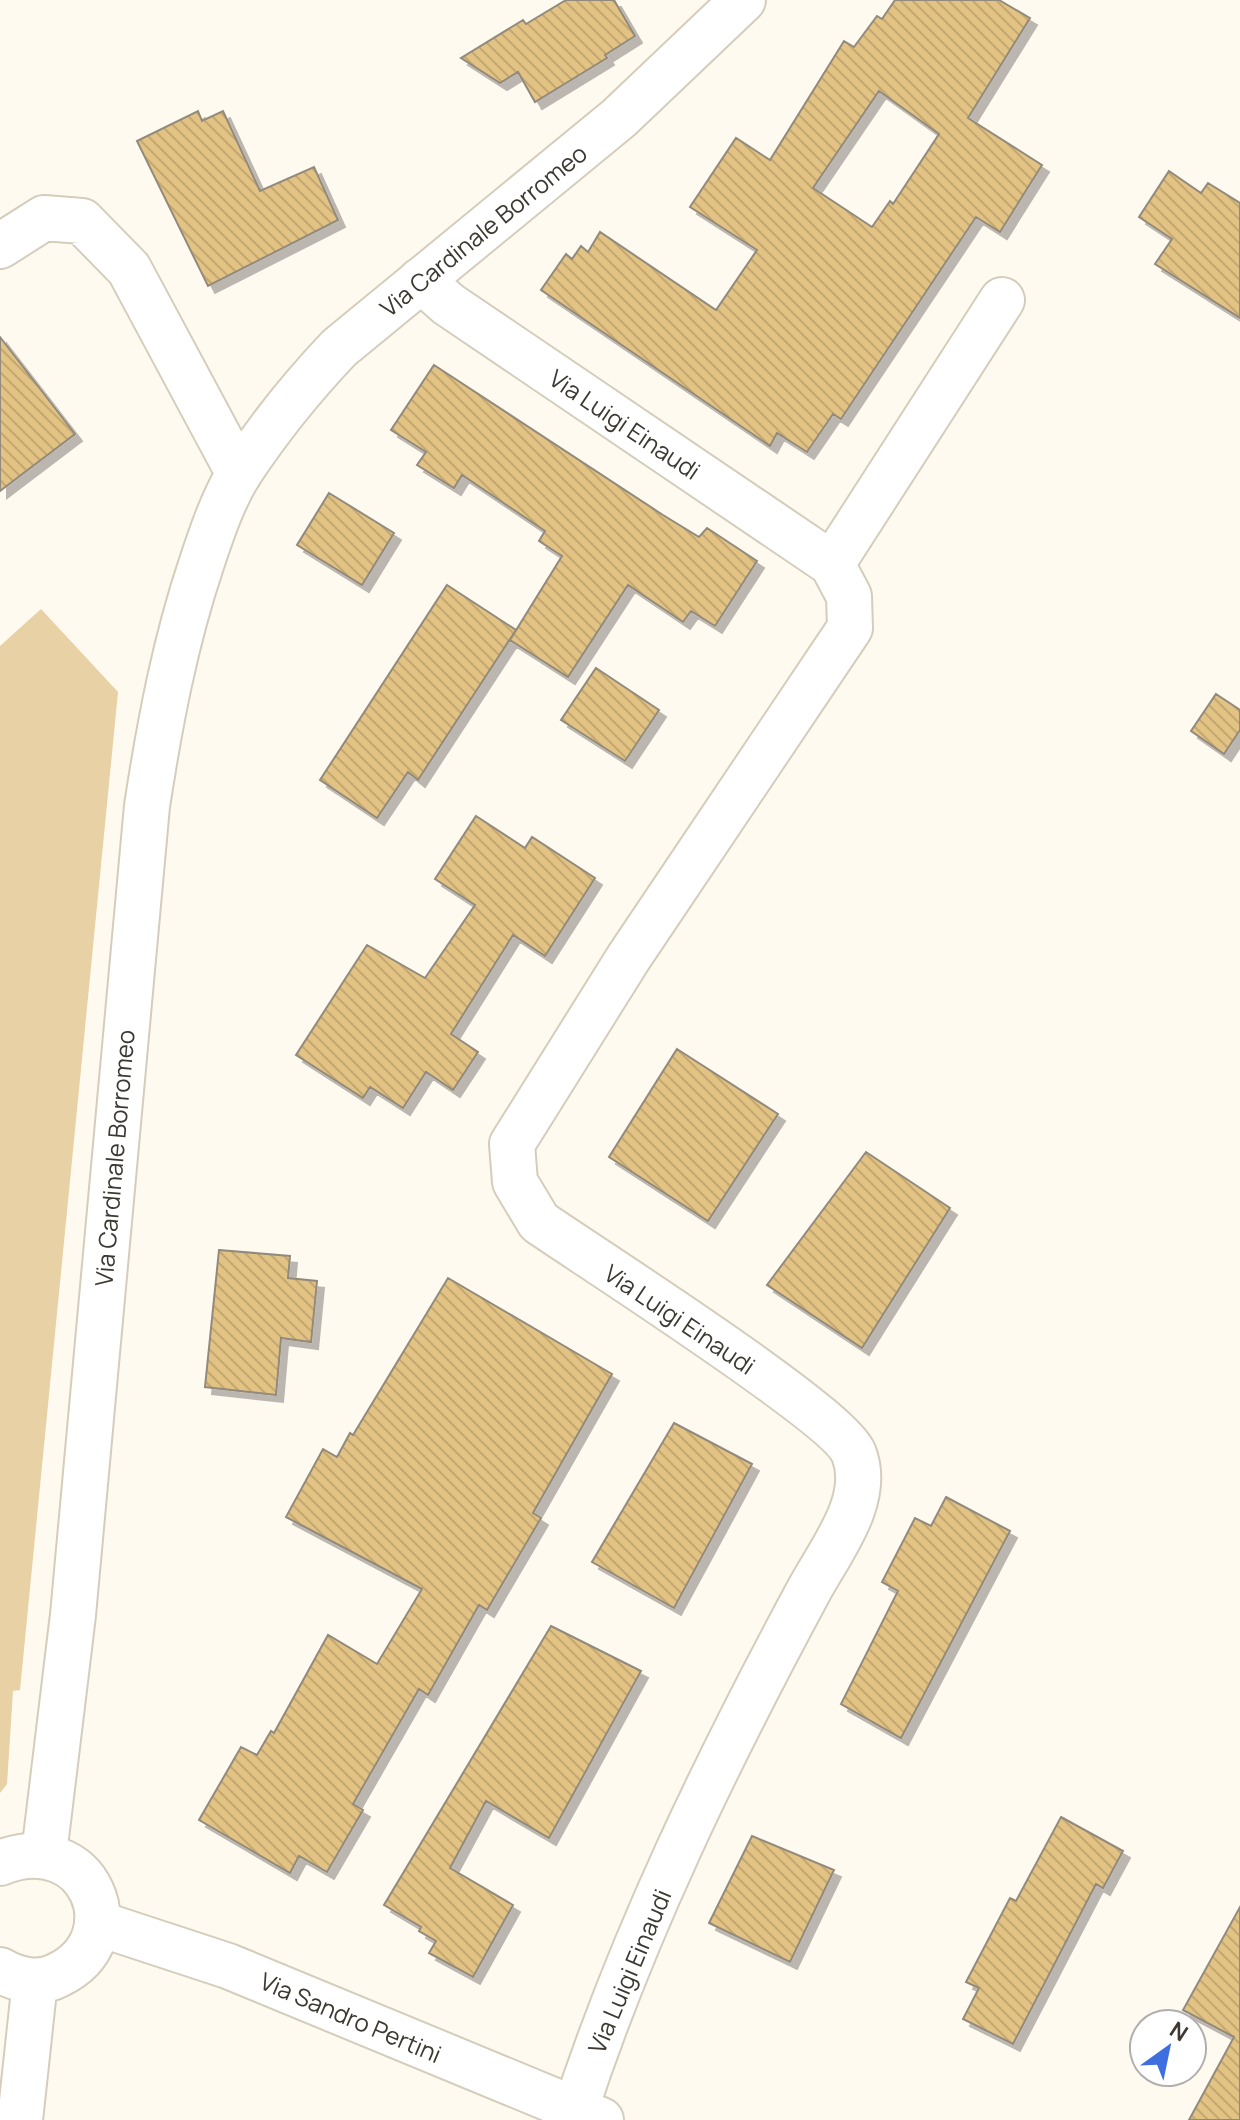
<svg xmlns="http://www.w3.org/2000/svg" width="1240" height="2120" font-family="Manrope,sans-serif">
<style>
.green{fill:#e7d1a5}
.building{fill:url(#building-back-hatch);stroke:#928a7b;stroke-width:2;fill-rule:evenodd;filter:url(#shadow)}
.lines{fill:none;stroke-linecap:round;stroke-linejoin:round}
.minor-casing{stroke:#d5cdbc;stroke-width:48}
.tertiary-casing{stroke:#d5cdbc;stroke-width:48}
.minor{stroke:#fff;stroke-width:44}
.tertiary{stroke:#fff;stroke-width:44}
.labels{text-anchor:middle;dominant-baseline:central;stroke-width:8;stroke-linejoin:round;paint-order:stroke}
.street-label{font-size:24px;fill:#3c3832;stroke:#fff}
</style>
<defs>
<pattern id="building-back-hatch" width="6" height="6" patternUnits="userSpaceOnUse" patternTransform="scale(2)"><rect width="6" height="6" fill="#e2c384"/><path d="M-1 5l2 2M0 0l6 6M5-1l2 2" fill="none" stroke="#c3a872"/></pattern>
<filter id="shadow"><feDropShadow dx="7" dy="7" stdDeviation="0" flood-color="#0004"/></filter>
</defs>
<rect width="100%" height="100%" fill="#fffaf0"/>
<path class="green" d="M 41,609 L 118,692 L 20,1690 L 13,1691 L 7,1784 L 0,1793 L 0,646 Z"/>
<path class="building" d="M 566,0 L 614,0 L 635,36 L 605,55 L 607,58 L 535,102 L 518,72 L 500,83 L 461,58 L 523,20 L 526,24 Z
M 895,0 L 999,0 L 1030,18 L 968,118 L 1042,165 L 1000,232 L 976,217 L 841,419 L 833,414 L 807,452 L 777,433 L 770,446 L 541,290 L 566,254 L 572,259 L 581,246 L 588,252 L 600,232 L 716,310 L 757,250 L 690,207 L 736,138 L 770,160 L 844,41 L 854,47 L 877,16 L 882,19 ZM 879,91 L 939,134 L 893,204 L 890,201 L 872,227 L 813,188 Z
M 198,111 L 202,121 L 223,111 L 260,191 L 314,167 L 338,220 L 208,286 L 137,141 Z
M 1169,171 L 1201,193 L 1208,183 L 1240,203 L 1240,318 L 1155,264 L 1172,239 L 1139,217 Z
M 0,337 L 75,434 L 0,491 Z
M 434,365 L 663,515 L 699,537 L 707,528 L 757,561 L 715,626 L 691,611 L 683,622 L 628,585 L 568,677 L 510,640 L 562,556 L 539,541 L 545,531 L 462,475 L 454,488 L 417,465 L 426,452 L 391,430 Z
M 329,493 L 394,533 L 362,585 L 297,545 Z
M 447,585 L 516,630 L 418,780 L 408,772 L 377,818 L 320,780 Z
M 596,668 L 659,710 L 625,761 L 561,720 Z
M 1216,694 L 1240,710 L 1240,730 L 1224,754 L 1191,731 Z
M 476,816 L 525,848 L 532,837 L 595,878 L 545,956 L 513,935 L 451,1034 L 478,1052 L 453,1090 L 426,1072 L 403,1108 L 370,1087 L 363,1098 L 296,1055 L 367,945 L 425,978 L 475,905 L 435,879 Z
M 677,1049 L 778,1114 L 708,1221 L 609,1157 Z
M 866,1152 L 950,1208 L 862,1348 L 767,1285 Z
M 219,1250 L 290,1256 L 288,1278 L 317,1281 L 311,1342 L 281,1338 L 276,1395 L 205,1387 Z
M 448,1278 L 612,1374 L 533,1513 L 541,1518 L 487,1610 L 479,1605 L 428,1695 L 419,1689 L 353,1804 L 363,1810 L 327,1872 L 299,1856 L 290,1873 L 199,1820 L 241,1747 L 257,1755 L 271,1731 L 274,1733 L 328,1635 L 377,1664 L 422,1589 L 286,1517 L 323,1449 L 337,1457 L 350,1433 L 353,1435 Z
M 674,1423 L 752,1464 L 674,1608 L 592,1562 Z
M 946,1497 L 1010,1531 L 901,1738 L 841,1704 L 898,1591 L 882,1582 L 915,1518 L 931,1526 Z
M 551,1626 L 641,1671 L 549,1838 L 486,1801 L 450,1868 L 513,1905 L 473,1977 L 429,1953 L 436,1941 L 419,1931 L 421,1927 L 384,1905 Z
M 1061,1817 L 1123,1851 L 1103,1888 L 1096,1884 L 1013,2044 L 963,2019 L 979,1988 L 966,1982 L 1010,1898 L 1016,1901 Z
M 752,1836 L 834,1870 L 790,1962 L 709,1923 Z
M 1240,1907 L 1240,2120 L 1189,2120 L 1234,2037 L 1183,2010 Z"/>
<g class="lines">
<g class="minor-casing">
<path id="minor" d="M 0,246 L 44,218 L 82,221 L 129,269 L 239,474
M 421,280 L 448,304 L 832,564 L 849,596 L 850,628 L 629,957 L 512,1144 L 515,1182 L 539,1222 C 588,1256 840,1416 854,1454 C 872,1501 829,1552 808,1592 C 717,1761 631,1937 572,2120
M 832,564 L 1002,300
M 97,1923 L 228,1966 L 601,2120"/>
</g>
<g class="tertiary-casing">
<path id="tertiary" d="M 44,1854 L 73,1615 L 147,806 C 160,722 175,642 202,562 C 212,532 223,499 240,472 C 269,428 303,386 339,348 L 619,118 L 743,0
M 0,1863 C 90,1827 135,1938 58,1975 C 40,1985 17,1980 0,1970
M 20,2120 L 35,1981"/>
</g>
<use href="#minor" class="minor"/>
<use href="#tertiary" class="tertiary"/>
</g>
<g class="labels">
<g class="street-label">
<text transform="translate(483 230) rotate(-39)">Via Cardinale Borromeo</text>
<text transform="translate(625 424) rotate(34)">Via Luigi Einaudi</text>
<text transform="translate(114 1158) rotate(-85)">Via Cardinale Borromeo</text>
<text transform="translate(680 1319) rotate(34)">Via Luigi Einaudi</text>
<text transform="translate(629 1971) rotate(-67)">Via Luigi Einaudi</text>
<text transform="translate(351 2017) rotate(23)">Via Sandro Pertini</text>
</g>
</g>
<g transform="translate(1168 2048) rotate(33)"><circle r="38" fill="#ffffff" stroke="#b1afad" stroke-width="2"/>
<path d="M0-6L14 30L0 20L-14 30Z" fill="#3e6edf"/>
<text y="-12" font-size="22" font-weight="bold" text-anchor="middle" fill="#3c3832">N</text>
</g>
</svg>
